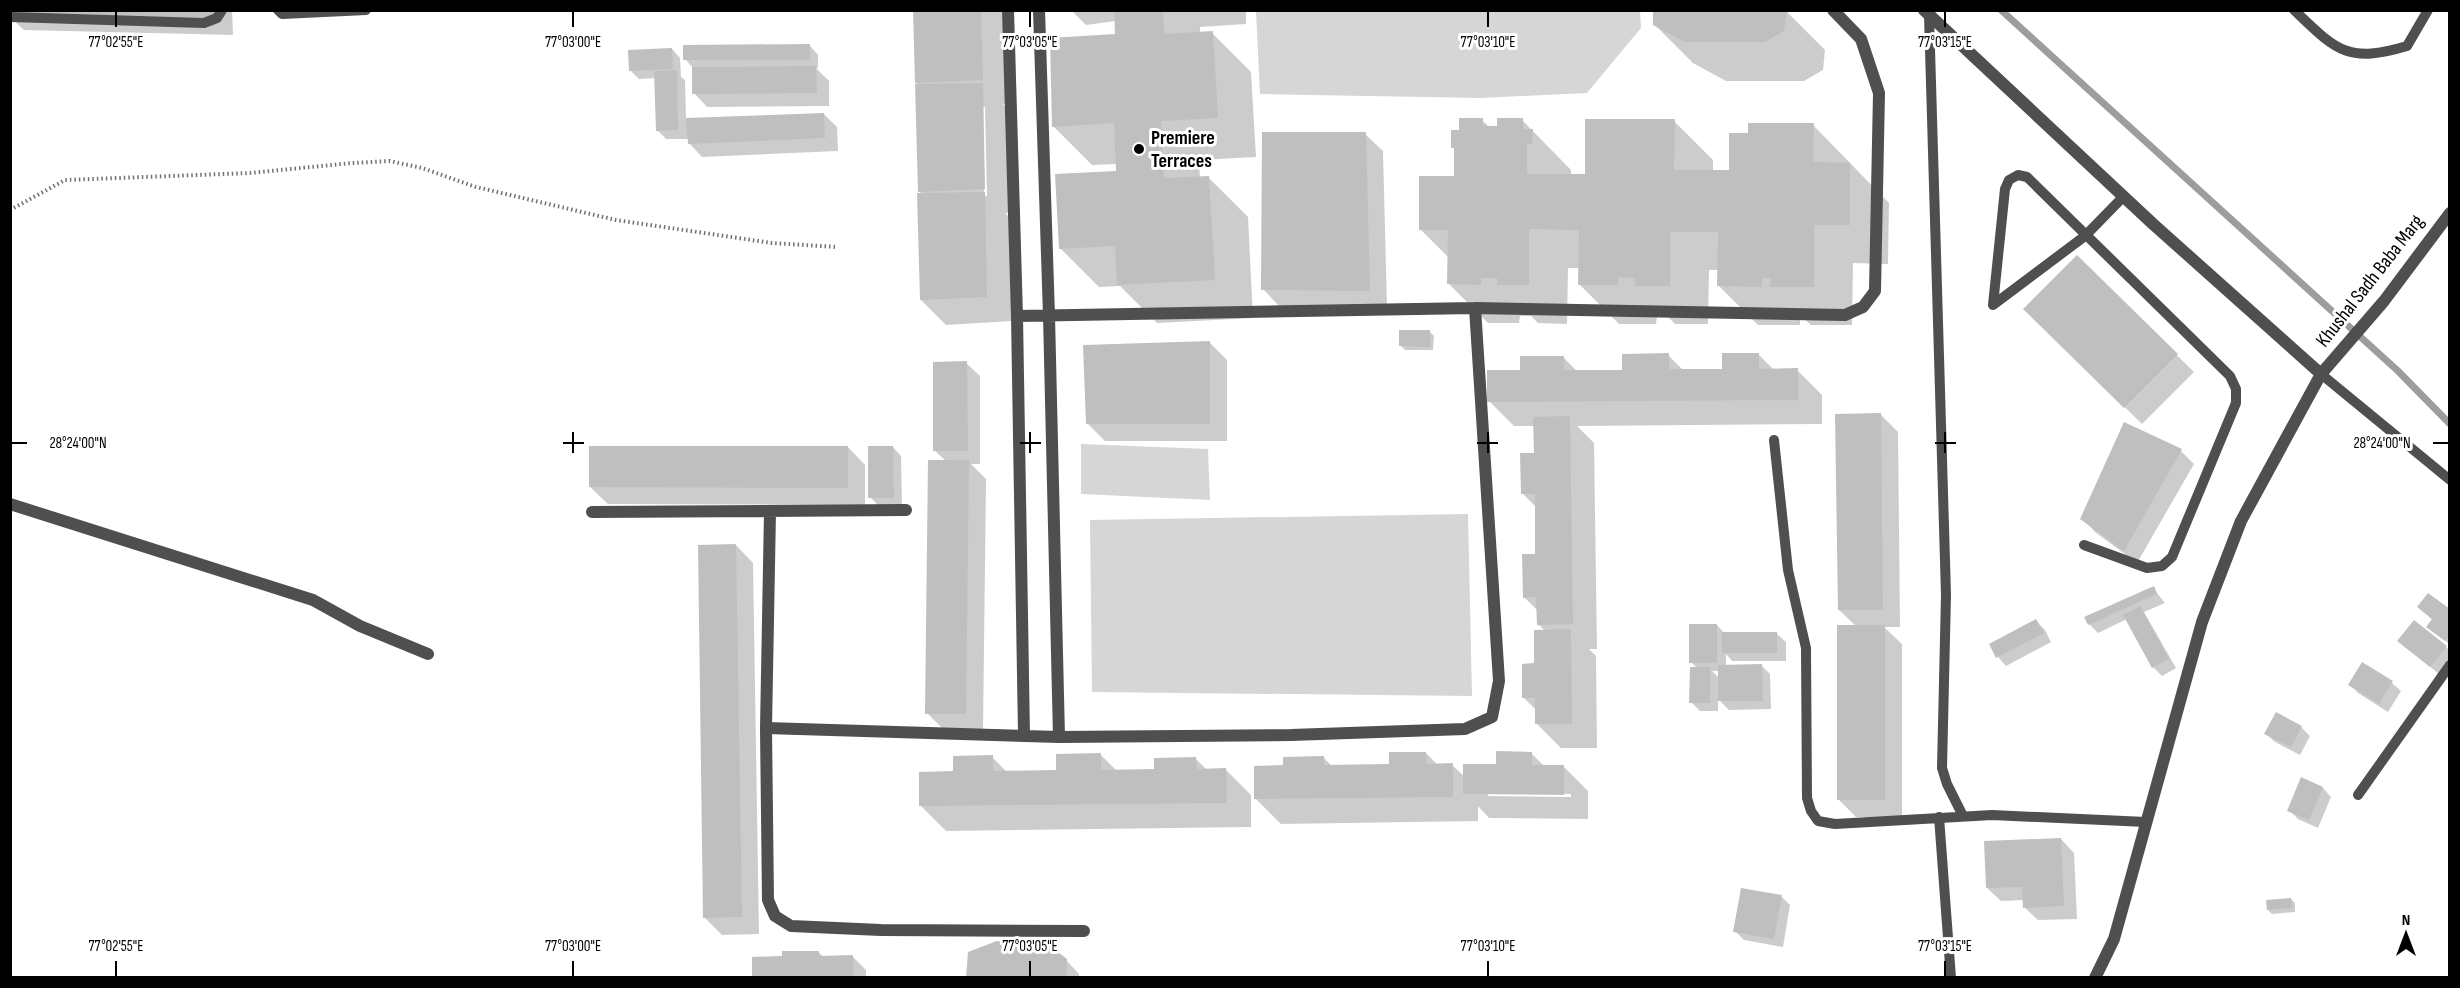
<svg xmlns="http://www.w3.org/2000/svg" width="2460" height="988" font-family="'Sofia Sans Condensed',sans-serif">
<style>
.green{fill:#d6d6d6}
.shadow{fill:#0003;fill-rule:evenodd}
.lines{fill:none;stroke-linecap:round;stroke-linejoin:round}
.stream{stroke:#9d9d9d;stroke-width:7}
.building{fill:#bfbfbf}
.path{stroke:#717171;stroke-width:4;stroke-dasharray:1.5 3;stroke-linecap:butt}
.service{stroke:#4f4f4f;stroke-width:10}
.minor{stroke:#4f4f4f;stroke-width:12}
.tertiary{stroke:#4f4f4f;stroke-width:12}
.ticks{fill:none;stroke:#000;stroke-width:2}
.poi-dot{fill:#000;stroke:#fff;stroke-width:2}
.labels{text-anchor:middle;dominant-baseline:central;stroke-width:6;stroke-linejoin:round;paint-order:stroke}
.poi-label{font-size:20px;font-weight:bold;fill:#000;stroke:#fff;text-anchor:start}
.street-label{font-size:20px;fill:#000;stroke:#fff}
.ticks-label{font-size:15px;text-anchor:middle;fill:#000;stroke:#fff;stroke-width:6;stroke-linejoin:round;paint-order:stroke}
</style>
<rect width="100%" height="100%" fill="#fff"/>
<path class="green" d="M 1640,10 L 1641,28 L 1587,93 L 1480,98 L 1260,94 L 1256,11 Z
M 1081,444 L 1208,449 L 1210,500 L 1081,494 Z
M 1468,514 L 1472,696 L 1092,692 L 1090,520 Z"/>
<path class="shadow" d="M 10,10 L 232,10 L 233,35 L 24,30 L 10,17 Z
M 915,10 L 1005,10 L 1007,104 L 1003,104 L 1008,110 L 1010,213 L 1005,213 L 1010,218 L 1012,321 L 946,325 L 921,300 L 922,194 L 919,191 ZM 982,107 L 985,107 L 987,196 L 984,196 Z
M 1071,10 L 1246,10 L 1246,24 L 1200,27 L 1200,33 L 1212,33 L 1251,72 L 1256,157 L 1199,160 L 1200,178 L 1208,177 L 1248,217 L 1253,318 L 1157,323 L 1120,286 L 1099,287 L 1060,248 L 1118,172 L 1117,164 L 1092,165 L 1053,126 L 1117,36 L 1116,21 L 1086,25 Z
M 1785,10 L 1825,50 L 1823,70 L 1804,81 L 1726,81 L 1693,63 L 1654,24 Z
M 810,46 L 818,55 L 818,68 L 816,68 L 829,81 L 829,106 L 707,107 L 694,93 L 693,68 L 685,59 Z
M 672,49 L 680,58 L 681,77 L 685,80 L 686,120 L 824,114 L 837,127 L 838,151 L 702,157 L 689,143 L 689,139 L 666,139 L 658,131 L 656,78 L 639,79 L 630,70 Z
M 1482,120 L 1490,128 L 1522,120 L 1571,170 L 1571,175 L 1587,176 L 1674,121 L 1713,160 L 1713,171 L 1731,171 L 1750,135 L 1813,125 L 1889,203 L 1888,264 L 1853,263 L 1852,325 L 1811,325 L 1800,315 L 1800,325 L 1758,325 L 1719,286 L 1719,270 L 1709,270 L 1708,324 L 1675,324 L 1667,316 L 1657,316 L 1656,324 L 1619,324 L 1580,285 L 1580,268 L 1568,268 L 1567,324 L 1538,323 L 1531,316 L 1520,316 L 1519,323 L 1488,323 L 1449,284 L 1449,258 L 1420,229 L 1455,178 L 1455,150 L 1453,147 L 1460,132 Z
M 1365,134 L 1383,151 L 1387,308 L 1280,307 L 1263,289 Z
M 2077,257 L 2194,372 L 2142,424 L 2025,309 Z
M 1430,332 L 1434,336 L 1433,350 L 1405,350 L 1401,346 Z
M 1209,342 L 1227,360 L 1227,441 L 1105,441 L 1087,423 Z
M 1758,354 L 1774,370 L 1797,370 L 1822,395 L 1822,424 L 1577,426 L 1594,443 L 1597,649 L 1589,649 L 1596,656 L 1597,748 L 1561,748 L 1537,724 L 1536,710 L 1523,697 L 1536,665 L 1545,631 L 1538,624 L 1538,611 L 1524,597 L 1537,555 L 1536,507 L 1522,493 L 1536,454 L 1535,426 L 1514,426 L 1489,401 L 1521,372 L 1563,357 L 1577,371 L 1623,371 L 1668,355 L 1684,371 L 1724,370 Z
M 966,363 L 980,376 L 980,464 L 971,464 L 986,479 L 983,731 L 945,731 L 927,713 L 946,461 L 935,451 Z
M 1880,414 L 1898,432 L 1900,627 L 1884,627 L 1902,644 L 1902,817 L 1856,817 L 1839,800 L 1857,627 L 1839,610 Z
M 2124,424 L 2181,451 L 2194,464 L 2137,563 L 2095,532 L 2082,518 Z
M 848,447 L 865,465 L 865,505 L 608,504 L 590,487 Z
M 893,447 L 901,456 L 902,506 L 879,506 L 870,497 Z
M 736,545 L 753,563 L 759,934 L 722,935 L 704,917 Z
M 2153,588 L 2165,603 L 2144,612 L 2176,668 L 2162,676 L 2153,667 L 2127,619 L 2098,633 L 2089,624 Z
M 2419,607 L 2450,611 L 2450,645 L 2428,626 L 2433,620 Z
M 2036,621 L 2045,630 L 2051,642 L 2006,666 L 1998,657 Z
M 1717,625 L 1725,634 L 1777,634 L 1786,642 L 1786,661 L 1732,661 L 1726,654 L 1726,666 L 1761,665 L 1770,674 L 1771,709 L 1729,710 L 1718,699 L 1718,711 L 1700,711 L 1691,702 L 1698,669 L 1691,662 ZM 1712,671 L 1719,671 L 1720,679 Z
M 2399,641 L 2446,647 L 2450,651 L 2450,662 L 2440,675 Z
M 2392,683 L 2401,691 L 2388,712 L 2358,693 L 2350,684 Z
M 2301,727 L 2310,736 L 2300,755 L 2275,742 L 2266,734 Z
M 1426,753 L 1438,765 L 1452,765 L 1465,777 L 1531,753 L 1544,766 L 1563,766 L 1588,791 L 1588,819 L 1489,818 L 1478,806 L 1478,821 L 1281,824 L 1256,799 L 1285,767 L 1323,757 L 1332,766 L 1391,765 ZM 1488,793 L 1571,794 L 1571,797 L 1488,796 Z
M 1100,754 L 1117,771 L 1156,771 L 1196,759 L 1207,770 L 1226,770 L 1251,795 L 1251,827 L 946,831 L 921,806 L 955,773 L 992,757 L 1007,772 L 1058,772 Z
M 2323,788 L 2331,797 L 2318,828 L 2298,819 L 2289,810 Z
M 2061,839 L 2074,853 L 2077,919 L 2038,920 L 2024,907 L 2024,900 L 2001,901 L 1987,888 Z
M 1781,896 L 1790,905 L 1783,947 L 1744,940 L 1735,931 Z
M 2291,899 L 2295,903 L 2295,912 L 2272,914 L 2268,910 Z
M 818,952 L 824,957 L 853,957 L 866,970 L 866,978 L 754,978 L 783,958 Z
M 1066,960 L 1079,974 L 1079,978 L 968,978 Z"/>
<g class="lines">
<path class="stream" d="M 2001,10 L 2398,371 L 2450,424"/>
</g>
<path class="building" d="M 10,10 L 216,10 L 216,18 L 10,14 Z
M 913,10 L 981,10 L 983,80 L 915,83 Z
M 1114,10 L 1163,10 L 1164,34 L 1213,31 L 1218,118 L 1161,121 L 1164,178 L 1209,176 L 1215,280 L 1117,285 L 1115,246 L 1059,249 L 1055,174 L 1116,171 L 1114,123 L 1052,127 L 1050,38 L 1115,34 Z
M 1653,10 L 1787,10 L 1784,31 L 1765,42 L 1685,42 L 1653,25 Z
M 810,44 L 810,60 L 683,60 L 683,45 Z
M 672,48 L 673,69 L 629,71 L 628,50 Z
M 816,66 L 817,93 L 692,94 L 692,67 Z
M 677,70 L 678,130 L 656,131 L 654,71 Z
M 983,83 L 985,189 L 918,192 L 915,84 Z
M 824,113 L 825,138 L 688,144 L 686,118 Z
M 1459,118 L 1483,118 L 1483,126 L 1497,126 L 1497,118 L 1523,118 L 1523,129 L 1533,129 L 1532,144 L 1527,144 L 1527,174 L 1585,174 L 1585,119 L 1675,119 L 1674,170 L 1729,170 L 1729,133 L 1748,133 L 1748,123 L 1814,123 L 1813,162 L 1850,163 L 1850,225 L 1814,225 L 1814,287 L 1770,287 L 1771,278 L 1762,278 L 1762,287 L 1717,286 L 1718,232 L 1670,232 L 1670,286 L 1635,286 L 1635,278 L 1618,277 L 1618,285 L 1578,285 L 1579,230 L 1529,229 L 1529,285 L 1497,285 L 1497,278 L 1481,278 L 1481,285 L 1447,284 L 1448,230 L 1419,230 L 1419,176 L 1454,176 L 1454,148 L 1451,148 L 1451,130 L 1459,130 Z
M 1262,132 L 1366,132 L 1370,291 L 1261,290 Z
M 985,192 L 987,297 L 920,300 L 917,193 Z
M 2077,255 L 2178,354 L 2124,408 L 2023,309 Z
M 1399,330 L 1430,330 L 1430,347 L 1399,346 Z
M 1210,341 L 1210,424 L 1086,424 L 1083,345 Z
M 1669,353 L 1669,369 L 1722,369 L 1722,353 L 1759,353 L 1759,369 L 1798,368 L 1798,400 L 1487,402 L 1487,370 L 1520,370 L 1520,356 L 1564,356 L 1564,370 L 1622,370 L 1622,354 Z
M 967,361 L 968,451 L 933,451 L 933,362 Z
M 1881,413 L 1883,610 L 1838,610 L 1835,414 Z
M 1570,416 L 1573,624 L 1537,625 L 1536,597 L 1523,598 L 1522,554 L 1535,554 L 1535,494 L 1521,494 L 1520,453 L 1534,453 L 1533,417 Z
M 2124,422 L 2182,449 L 2124,551 L 2080,519 Z
M 589,446 L 848,446 L 848,488 L 589,487 Z
M 868,446 L 893,446 L 894,498 L 868,498 Z
M 928,460 L 969,460 L 966,714 L 925,714 Z
M 736,544 L 742,917 L 703,918 L 698,545 Z
M 2154,586 L 2157,594 L 2088,625 L 2084,617 Z
M 2428,593 L 2450,609 L 2450,635 L 2445,641 L 2426,627 L 2432,619 L 2417,607 Z
M 2140,606 L 2169,659 L 2152,668 L 2123,615 Z
M 2036,619 L 2044,633 L 1996,658 L 1989,644 Z
M 2414,620 L 2447,646 L 2430,667 L 2397,641 Z
M 1689,624 L 1717,624 L 1717,663 L 1689,663 Z
M 1837,625 L 1885,625 L 1885,800 L 1837,800 Z
M 1571,629 L 1572,724 L 1535,724 L 1535,698 L 1522,698 L 1522,664 L 1534,663 L 1534,630 Z
M 1722,632 L 1777,632 L 1777,653 L 1722,653 Z
M 2362,662 L 2393,681 L 2379,704 L 2348,685 Z
M 1762,664 L 1763,701 L 1718,701 L 1718,665 Z
M 1690,667 L 1710,667 L 1710,703 L 1689,703 Z
M 2276,712 L 2302,726 L 2291,747 L 2264,734 Z
M 1496,751 L 1532,752 L 1532,765 L 1564,765 L 1564,795 L 1463,794 L 1463,764 L 1496,764 Z
M 1389,752 L 1426,752 L 1426,764 L 1453,763 L 1453,797 L 1254,799 L 1254,766 L 1283,765 L 1283,757 L 1324,756 L 1324,765 L 1389,764 Z
M 1101,753 L 1101,770 L 1154,769 L 1154,758 L 1196,757 L 1197,769 L 1226,768 L 1227,803 L 919,806 L 919,772 L 953,771 L 953,756 L 993,755 L 993,771 L 1056,770 L 1056,754 Z
M 2301,777 L 2323,787 L 2309,820 L 2287,811 Z
M 2061,838 L 2064,906 L 2023,908 L 2022,887 L 1986,888 L 1984,841 Z
M 1741,888 L 1782,895 L 1774,939 L 1733,932 Z
M 2291,898 L 2292,908 L 2267,910 L 2266,900 Z
M 997,941 L 1046,943 L 1067,959 L 1066,978 L 966,978 L 968,952 Z
M 782,951 L 819,951 L 819,956 L 853,955 L 854,978 L 752,978 L 752,957 L 782,956 Z"/>
<g class="lines">
<path class="path" d="M 10,210 L 65,180 L 250,173 L 352,163 L 390,161 L 422,168 L 476,187 L 616,220 L 772,243 L 837,247"/>
<path class="service" d="M 278,10 L 282,14 L 366,10
M 2294,10 C 2336,50 2347,64 2407,46 L 2428,10
M 1929,15 L 1946,595 L 1942,768 L 1947,784 L 1963,816
M 10,17 L 204,23 L 217,18 L 222,10
M 2321,374 L 2450,480
M 1774,440 L 1788,570 L 1806,648 L 1807,798 L 1811,811 L 1818,821 L 1835,824 L 1992,815 L 2146,822
M 2084,545 L 2147,568 L 2162,566 L 2172,557 L 2236,403 L 2236,389 L 2230,376 L 2027,177 L 2018,175 L 2009,180 L 2005,189 L 1993,305 L 2085,236 L 2124,196
M 2358,795 L 2450,665
M 1939,817 L 1951,978"/>
<path class="minor" d="M 1008,10 L 1017,316 L 1024,735
M 1039,10 L 1049,316 L 1059,737
M 1017,316 L 1475,308 L 1845,315 L 1863,307 L 1875,291 L 1879,93 L 1861,39 L 1833,10
M 10,504 L 313,600 L 360,626 L 428,654
M 770,511 L 766,728 L 768,900 L 775,916 L 791,926 L 881,930 L 1084,931
M 592,512 L 906,510
M 766,728 L 1059,737 L 1291,735 L 1465,729 L 1492,717 L 1499,681 L 1475,308"/>
<path class="tertiary" d="M 1924,10 L 2153,224 L 2321,374
M 2095,978 L 2114,939 L 2202,622 L 2241,521 L 2321,374 L 2384,301 L 2450,213"/>
</g>
<path class="ticks" d="M 116,12 L 116,27M 573,12 L 573,27M 1030,12 L 1030,27M 1488,12 L 1488,27M 1945,12 L 1945,27M 573,432 L 573,453M 1030,432 L 1030,453M 1488,432 L 1488,453M 1945,432 L 1945,453M 12,443 L 27,443M 563,443 L 584,443M 1020,443 L 1041,443M 1477,443 L 1498,443M 1935,443 L 1956,443M 2433,443 L 2448,443M 116,961 L 116,976M 573,961 L 573,976M 1030,961 L 1030,976M 1488,961 L 1488,976M 1945,961 L 1945,976"/>
<circle class="poi-dot" cx="1139" cy="149" r="6"/>
<g class="labels">
<g class="poi-label">
<text x="1151" y="138">Premiere<tspan x="1151" dy="23">Terraces</tspan></text>
</g>
<g class="street-label">
<text transform="translate(2370 281) rotate(-52)">Khushal Sadh Baba Marg</text>
</g>
</g>
<g class="ticks-label">
<text x="116" y="47">77°02'55"E</text>
<text x="573" y="47">77°03'00"E</text>
<text x="1030" y="47">77°03'05"E</text>
<text x="1488" y="47">77°03'10"E</text>
<text x="1945" y="47">77°03'15"E</text>
<text x="78" y="448">28°24'00"N</text>
<text x="2382" y="448">28°24'00"N</text>
<text x="116" y="951">77°02'55"E</text>
<text x="573" y="951">77°03'00"E</text>
<text x="1030" y="951">77°03'05"E</text>
<text x="1488" y="951">77°03'10"E</text>
<text x="1945" y="951">77°03'15"E</text>
</g>
<rect width="2460" height="988" fill="none" stroke="#000000" stroke-width="24"/>
<g transform="translate(2406 934)" stroke="#ffffff" stroke-width="4.5" paint-order="stroke">
<path d="M0-4.5L10 22L0 15L-10 22Z" fill="#000000"/>
<text y="-9" font-size="16" font-weight="bold" text-anchor="middle" fill="#000000">N</text>
</g>
</svg>
